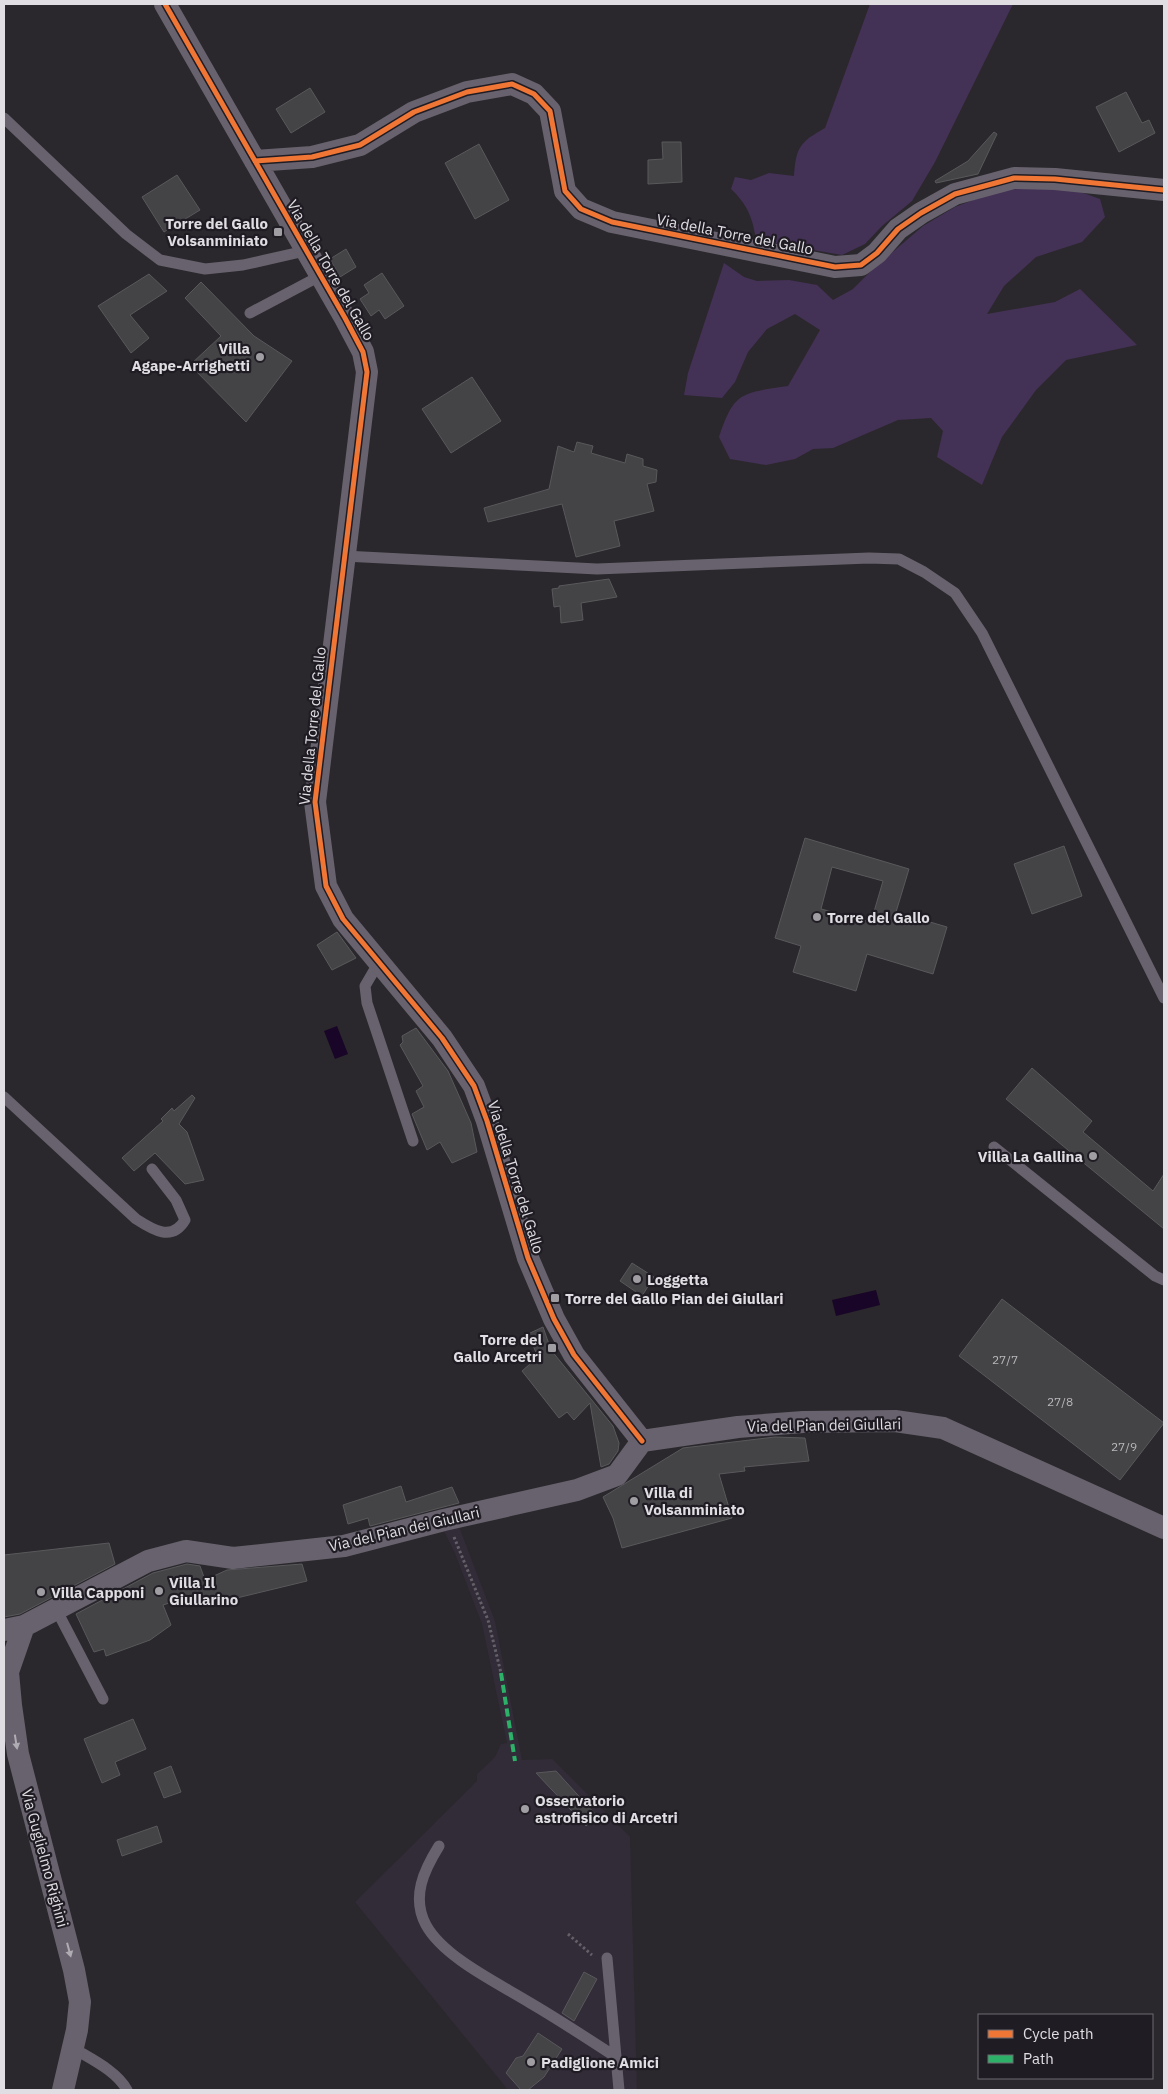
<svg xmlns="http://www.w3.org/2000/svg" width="1168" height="2094" font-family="'IBM Plex Sans',sans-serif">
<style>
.built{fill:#322b38}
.green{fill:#443156}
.water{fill:#190527}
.building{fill:#444346;stroke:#59585b;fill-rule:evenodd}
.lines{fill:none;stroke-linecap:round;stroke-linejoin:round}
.path{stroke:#646068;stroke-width:3;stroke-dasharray:2.5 2.5;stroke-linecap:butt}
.service{stroke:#67626d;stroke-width:11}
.minor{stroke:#67626d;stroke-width:22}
.quiet{stroke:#2db169;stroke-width:4;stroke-dasharray:8 4;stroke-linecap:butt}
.cycleway-casing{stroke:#201c24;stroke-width:8}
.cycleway{stroke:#f07635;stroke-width:5}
.oneway{fill:#b0acb4}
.poi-dot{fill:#a09ea3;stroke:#201c24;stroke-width:2}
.labels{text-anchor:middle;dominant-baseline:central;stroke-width:4.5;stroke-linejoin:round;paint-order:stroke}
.number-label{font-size:12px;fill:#b9b7bc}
.poi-label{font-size:15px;font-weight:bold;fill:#e0dee3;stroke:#201c24;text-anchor:start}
.street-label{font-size:15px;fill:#e0dee3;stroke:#201c24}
</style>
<rect width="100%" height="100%" fill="#2a282c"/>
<path class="built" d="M 458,1524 L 495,1621 L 522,1760 L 552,1759 L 630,1837 L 637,2090 L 508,2090 L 355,1902 L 477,1781 L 477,1774 L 495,1757 L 501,1744 L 507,1743 L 482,1624 L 454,1551 L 442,1527 Z"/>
<path class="green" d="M 870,4 L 1013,4 L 935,162 L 912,201 L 882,226 L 865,244 L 842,255 L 756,240 C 753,218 747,204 731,189 L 735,177 L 751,180 L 769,173 L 794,176 C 796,147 800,142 825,128 Z
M 1053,187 L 1075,190 L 1100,199 L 1105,217 L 1082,242 L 1036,257 L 1004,286 L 987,314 L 1055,302 L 1080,289 L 1137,345 L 1066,360 L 1036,390 L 1002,437 L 982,485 L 937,457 L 943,431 L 931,418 L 898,420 L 833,448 L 813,449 L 795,459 L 766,465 L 730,459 L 719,437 C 734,391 742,393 788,386 L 820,330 L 795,314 L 767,329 L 748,352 L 735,382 L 722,398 L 684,395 L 688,373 L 724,263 L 744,277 L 757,281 L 789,280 L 817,285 L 833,300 L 853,289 L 873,269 L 923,226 L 955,207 L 999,190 Z"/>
<path class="water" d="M 337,1026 L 348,1054 L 335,1059 L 324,1031 Z
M 876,1290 L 880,1305 L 836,1316 L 832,1300 Z"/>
<path class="building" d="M 310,88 L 325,112 L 291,133 L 276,109 Z
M 1126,92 L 1142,123 L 1149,120 L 1155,133 L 1119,152 L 1096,107 Z
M 994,132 L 997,134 L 978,174 L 936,183 L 935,181 L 968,161 Z
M 662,142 L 681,142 L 682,182 L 648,184 L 648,160 L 663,159 Z
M 479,144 L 509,200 L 475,219 L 445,163 Z
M 177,175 L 200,210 L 164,232 L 142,197 Z
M 346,249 L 356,267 L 340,277 L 330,259 Z
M 382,273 L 404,306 L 385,319 L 379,310 L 371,316 L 360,299 L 369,293 L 364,285 Z
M 149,274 L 167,291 L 130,315 L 149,338 L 131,353 L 98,306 Z
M 201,282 L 254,336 L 292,361 L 246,422 L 190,365 L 221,336 L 185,298 Z
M 472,377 L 501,421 L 451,453 L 422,409 Z
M 577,442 L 593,446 L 591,453 L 625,463 L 627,454 L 643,459 L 643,466 L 657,470 L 656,482 L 647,484 L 654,511 L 614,521 L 620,546 L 576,557 L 562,504 L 488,522 L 484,508 L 549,489 L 558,446 L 574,452 Z
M 609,579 L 617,597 L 581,603 L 583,620 L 561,623 L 560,606 L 554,607 L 552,589 L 559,588 L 559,586 Z
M 805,838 L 909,869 L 896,912 L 947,927 L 933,974 L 867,954 L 856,991 L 793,972 L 801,946 L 775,938 ZM 832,867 L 883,881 L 871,922 L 821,909 Z
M 1064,846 L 1082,896 L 1032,914 L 1014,864 Z
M 337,932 L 356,958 L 332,970 L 317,945 Z
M 416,1028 L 448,1071 L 471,1123 L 477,1152 L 452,1163 L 440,1142 L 427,1150 L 412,1114 L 424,1107 L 416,1091 L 423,1086 L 400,1045 L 403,1042 L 402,1036 Z
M 1032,1068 L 1092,1121 L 1083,1132 L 1153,1191 L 1164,1174 L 1164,1229 L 1006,1099 Z
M 192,1095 L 195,1098 L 179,1124 L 187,1132 L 204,1180 L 185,1184 L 155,1153 L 134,1171 L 122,1158 L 163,1121 L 161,1119 L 172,1108 L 174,1111 Z
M 632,1263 L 654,1277 L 642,1296 L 620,1281 Z
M 1002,1299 L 1164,1423 L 1120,1480 L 959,1356 Z
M 543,1327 L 551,1350 L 613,1426 L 619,1443 L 618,1451 L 609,1464 L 601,1467 L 590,1403 L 574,1420 L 567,1412 L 559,1418 L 522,1371 L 538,1357 L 528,1334 Z
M 775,1437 L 805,1438 L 809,1461 L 744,1467 L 745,1471 L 719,1474 L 732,1518 L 622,1548 L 613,1518 L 603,1497 L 683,1448 Z
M 401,1486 L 406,1502 L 452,1487 L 459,1503 L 370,1526 L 368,1518 L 348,1524 L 343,1505 Z
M 109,1543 L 115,1564 L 20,1614 L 4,1617 L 4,1555 Z
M 187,1564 L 200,1566 L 205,1580 L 227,1570 L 302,1564 L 307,1581 L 212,1604 L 211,1597 L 199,1599 L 191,1596 L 163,1605 L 171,1625 L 150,1640 L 106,1656 L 104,1649 L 94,1652 L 76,1614 L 153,1573 Z
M 133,1719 L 146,1749 L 115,1762 L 120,1775 L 102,1783 L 84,1739 Z
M 171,1766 L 181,1792 L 164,1798 L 154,1773 Z
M 556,1771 L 597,1816 L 586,1826 L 536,1773 Z
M 157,1826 L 162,1842 L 122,1856 L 117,1840 Z
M 584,1972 L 597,1979 L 574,2021 L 562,2013 Z
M 538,2033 L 562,2049 L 544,2077 L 528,2090 L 521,2090 L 506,2073 L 516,2058 L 523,2056 Z"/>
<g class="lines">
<path class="path" d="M 454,1537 L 488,1620 L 501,1673
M 568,1934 L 592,1955"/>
<path class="service" d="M 4,118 L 126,234 L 160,260 L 205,269 L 243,265 L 305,251
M 250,313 L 320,276
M 344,556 L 597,569 L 869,558 L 899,559 L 924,572 L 955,593 L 982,633 L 1164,998
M 379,962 L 365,986 L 367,1003 L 413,1141
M 4,1097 L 136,1219 C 153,1230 172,1242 185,1220 L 176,1200 L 152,1169
M 994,1147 L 1155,1276 L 1164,1280
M 56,1609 L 103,1699
M 439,1846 C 424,1870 411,1897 426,1925 C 444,1958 500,1984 532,2004 C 561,2021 588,2039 616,2057
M 607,1958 L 619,2090
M 73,2048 C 91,2059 117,2071 127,2090"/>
<path class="minor" d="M 165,4 L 345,318 L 363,352 L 367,372 L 315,802 L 326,886 L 343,919 L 442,1038 L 474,1086 L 487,1121 L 528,1258 L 554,1319 L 574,1355 L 642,1441
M 255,161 L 312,157 L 360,145 L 414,112 L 467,92 L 512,84 L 534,94 L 550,111 L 565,191 L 581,209 L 612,222 L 835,267 L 861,265 L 877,253 L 898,229 L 921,213 L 955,194 L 1014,178 L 1055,179 L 1164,190
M 642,1441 L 738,1427 L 803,1422 L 895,1421 L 943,1428 L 1164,1528
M 24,1626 L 8,1672 L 11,1705 L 18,1754 L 74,1970 L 80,2002 L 77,2030 L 63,2090
M 4,1630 L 24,1626 L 148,1561 L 186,1551 L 233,1558 L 344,1546 L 444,1520 L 577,1490 L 617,1475 L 642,1441"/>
<path class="quiet" d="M 501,1673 L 515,1761"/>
<g class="cycleway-casing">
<path id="cycleway" d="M 165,4 L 345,318 L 363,352 L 367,372 L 315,802 L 326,886 L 343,919 L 442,1038 L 474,1086 L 487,1121 L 528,1258 L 554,1319 L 574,1355 L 642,1441
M 255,161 L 312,157 L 360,145 L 414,112 L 467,92 L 512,84 L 534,94 L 550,111 L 565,191 L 581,209 L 612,222 L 835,267 L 861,265 L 877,253 L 898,229 L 921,213 L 955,194 L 1014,178 L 1055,179 L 1164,190"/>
</g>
<use href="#cycleway" class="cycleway"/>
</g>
<defs><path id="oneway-solid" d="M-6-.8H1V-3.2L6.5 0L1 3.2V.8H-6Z" transform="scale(1.25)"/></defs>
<g class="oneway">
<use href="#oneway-solid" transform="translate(16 1742) rotate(81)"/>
<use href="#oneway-solid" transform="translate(69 1950) rotate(75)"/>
</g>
<g class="poi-dot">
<rect x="273" y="227" width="10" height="10" rx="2.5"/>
<circle cx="260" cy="357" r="5"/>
<circle cx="817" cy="917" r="5"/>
<circle cx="1093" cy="1156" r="5"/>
<circle cx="637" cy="1279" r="5"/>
<rect x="550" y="1293" width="10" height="10" rx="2.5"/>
<rect x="547" y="1343" width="10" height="10" rx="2.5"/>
<circle cx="634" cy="1501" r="5"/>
<circle cx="159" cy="1591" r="5"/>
<circle cx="41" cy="1592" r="5"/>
<circle cx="525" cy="1809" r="5"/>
<circle cx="531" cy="2062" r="5"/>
</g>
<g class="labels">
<g class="number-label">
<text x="1005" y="1359">27/7</text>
<text x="1060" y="1401">27/8</text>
<text x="1124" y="1446">27/9</text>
</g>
<g class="poi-label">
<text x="268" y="223" text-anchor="end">Torre del Gallo<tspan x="268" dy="17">Volsanminiato</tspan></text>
<text x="250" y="348" text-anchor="end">Villa<tspan x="250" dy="17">Agape-Arrighetti</tspan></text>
<text x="827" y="917">Torre del Gallo</text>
<text x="1083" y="1156" text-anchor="end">Villa La Gallina</text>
<text x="647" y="1279">Loggetta</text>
<text x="565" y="1298">Torre del Gallo Pian dei Giullari</text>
<text x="542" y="1339" text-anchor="end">Torre del<tspan x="542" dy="17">Gallo Arcetri</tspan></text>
<text x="644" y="1492">Villa di<tspan x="644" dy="17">Volsanminiato</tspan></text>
<text x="169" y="1582">Villa Il<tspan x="169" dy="17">Giullarino</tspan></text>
<text x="51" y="1592">Villa Capponi</text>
<text x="535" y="1800">Osservatorio<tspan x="535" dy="17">astrofisico di Arcetri</tspan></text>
<text x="541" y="2062">Padiglione Amici</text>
</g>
<g class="street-label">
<text transform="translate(735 234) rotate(11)">Via della Torre del Gallo</text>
<text transform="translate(331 270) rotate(60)">Via della Torre del Gallo</text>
<text transform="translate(312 726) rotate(-84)">Via della Torre del Gallo</text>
<text transform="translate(516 1177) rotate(73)">Via della Torre del Gallo</text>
<text transform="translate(824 1425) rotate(-1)">Via del Pian dei Giullari</text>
<text transform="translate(404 1529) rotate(-13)">Via del Pian dei Giullari</text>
<text transform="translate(45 1858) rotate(75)">Via Guglielmo Righini</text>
</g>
</g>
<rect width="1168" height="2094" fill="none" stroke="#e0dee3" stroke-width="10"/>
<rect x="978" y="2014" width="175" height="65" fill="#201c24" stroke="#6d6a70"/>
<rect x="988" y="2030" width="25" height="8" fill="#f07635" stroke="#6d6a70"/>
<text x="1023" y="2039" font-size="15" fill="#e0dee3">Cycle path</text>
<rect x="988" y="2055" width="25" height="8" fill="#2db169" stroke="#6d6a70"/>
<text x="1023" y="2064" font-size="15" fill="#e0dee3">Path</text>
</svg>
